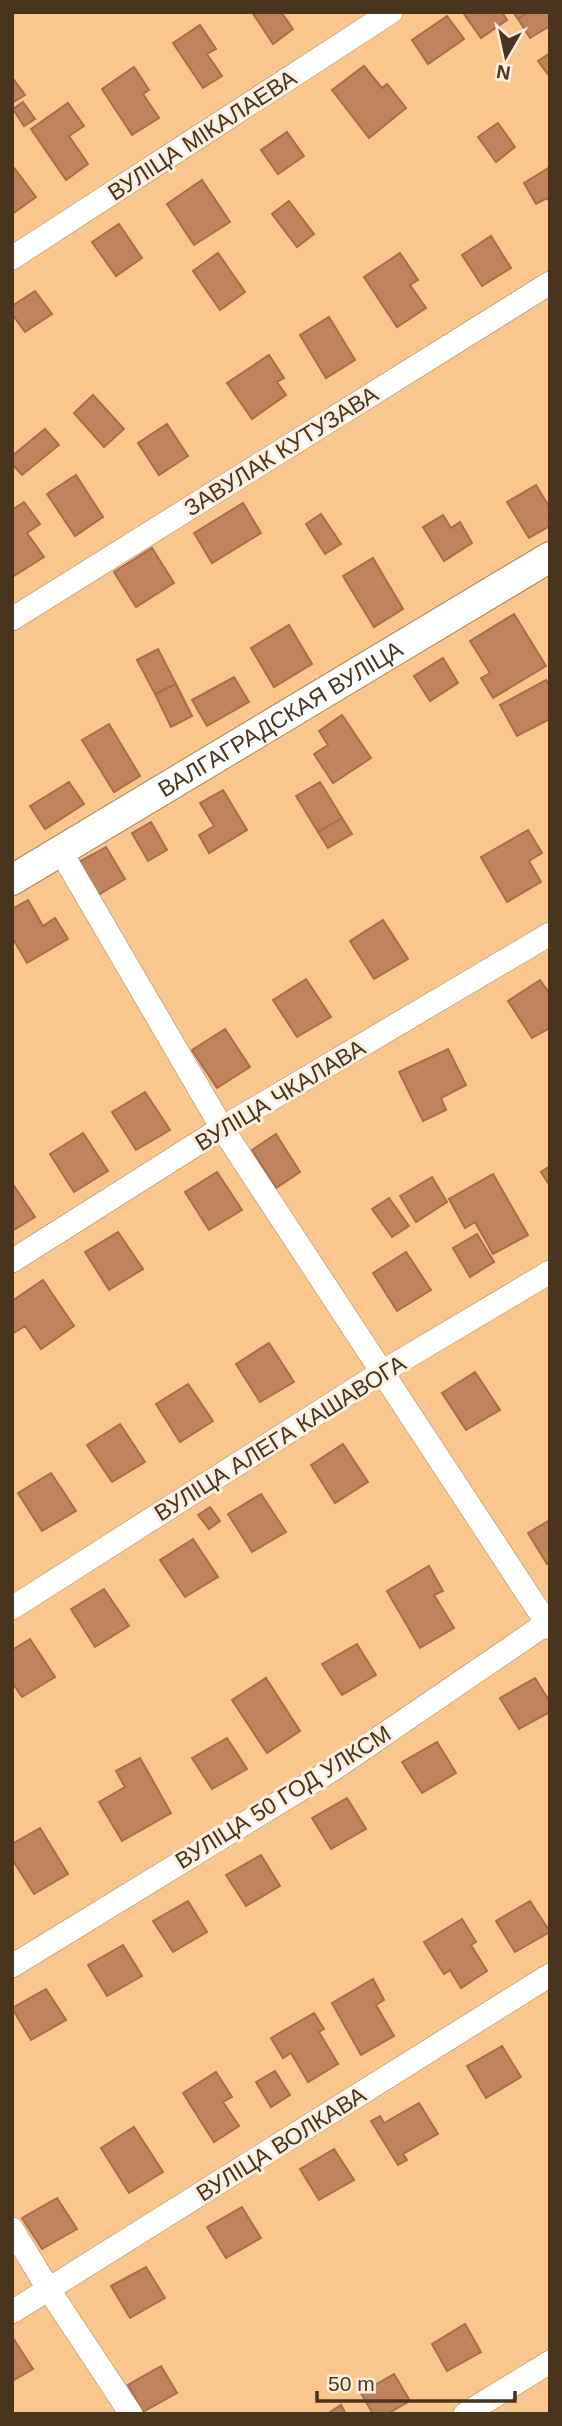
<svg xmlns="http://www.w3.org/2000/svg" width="562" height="2426" font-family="Arial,sans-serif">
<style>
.building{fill:#c1825e;stroke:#aa6d49;stroke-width:2}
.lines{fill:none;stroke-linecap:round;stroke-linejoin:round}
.minor-casing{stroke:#b4854d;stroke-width:24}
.tertiary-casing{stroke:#b4854d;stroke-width:32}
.minor{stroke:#fff;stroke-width:23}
.tertiary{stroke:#fff;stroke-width:30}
.labels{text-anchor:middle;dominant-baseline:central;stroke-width:6;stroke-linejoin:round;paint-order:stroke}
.street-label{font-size:23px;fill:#49351e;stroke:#ffefdf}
</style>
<rect width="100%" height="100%" fill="#f9c78e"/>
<path class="building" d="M 252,12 L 281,12 L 293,29 L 273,44 Z
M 467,12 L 502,12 L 507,20 L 481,38 L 464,14 Z
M 513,12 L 528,12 L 518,19 Z
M 528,12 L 550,12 L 550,26 L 530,38 L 518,19 Z
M 447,16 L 464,39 L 428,64 L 412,40 Z
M 200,25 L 216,49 L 207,54 L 222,76 L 203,88 L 173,43 Z
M 550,53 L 550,77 L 538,61 Z
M 364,66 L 382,88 L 387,84 L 406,108 L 369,138 L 332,90 Z
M 134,67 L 149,90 L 143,94 L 159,118 L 132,135 L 102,89 Z
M 12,77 L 25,95 L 12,103 Z
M 23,102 L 35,119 L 24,126 L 13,109 Z
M 68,103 L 84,126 L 69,136 L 88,164 L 66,180 L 31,129 Z
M 498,123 L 515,147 L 496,162 L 478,137 Z
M 287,132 L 304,156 L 278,174 L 261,150 Z
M 12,165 L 36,197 L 12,214 Z
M 550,167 L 550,202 L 547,198 L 536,204 L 524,183 Z
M 202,180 L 230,222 L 194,245 L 167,204 Z
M 289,201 L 314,234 L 297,247 L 272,214 Z
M 119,224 L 142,258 L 116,276 L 92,242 Z
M 491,236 L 511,268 L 482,286 L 462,255 Z
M 218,253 L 245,292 L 220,310 L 193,271 Z
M 400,253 L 418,280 L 410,285 L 426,308 L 397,327 L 364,277 Z
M 35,291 L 52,314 L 25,332 L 12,314 L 12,306 Z
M 329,317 L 355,360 L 326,378 L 300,335 Z
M 269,355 L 284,378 L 277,382 L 286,395 L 252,419 L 227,383 Z
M 93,395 L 124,429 L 104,447 L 74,413 Z
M 167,424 L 188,456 L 159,475 L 138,443 Z
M 45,429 L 59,445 L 22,475 L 12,464 L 12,456 Z
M 76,475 L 103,517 L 75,536 L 47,494 Z
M 536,485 L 550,508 L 550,526 L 529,538 L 507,502 Z
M 24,502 L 40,524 L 27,533 L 44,557 L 14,576 L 12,573 L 12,510 Z
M 243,503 L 261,533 L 212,563 L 194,533 Z
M 321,514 L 341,544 L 325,554 L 306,524 Z
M 443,515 L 451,528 L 460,522 L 472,543 L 444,561 L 423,527 Z
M 152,548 L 174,583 L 136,607 L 114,572 Z
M 373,558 L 403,609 L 374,627 L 343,576 Z
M 514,614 L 546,666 L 493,698 L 481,678 L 490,673 L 470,641 Z
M 289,625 L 312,664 L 274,687 L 251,648 Z
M 158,649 L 176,684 L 155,694 L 137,660 Z
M 443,658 L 458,683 L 430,701 L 414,676 Z
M 234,677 L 249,702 L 207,726 L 192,700 Z
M 546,680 L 550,686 L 550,719 L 517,736 L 500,705 Z
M 176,684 L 192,716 L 171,727 L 155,694 Z
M 342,715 L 371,758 L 333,783 L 314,754 L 328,745 L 319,731 Z
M 109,724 L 140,776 L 114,792 L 82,740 Z
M 69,782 L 84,804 L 45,829 L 30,806 Z
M 320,782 L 342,818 L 318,832 L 296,796 Z
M 223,790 L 247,830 L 209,853 L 199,835 L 214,826 L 200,803 Z
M 342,818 L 352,834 L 328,848 L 318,832 Z
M 151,822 L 167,850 L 148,861 L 132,833 Z
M 528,830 L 542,853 L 529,861 L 541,882 L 507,902 L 481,857 Z
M 106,847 L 125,879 L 98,895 L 79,862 Z
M 28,900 L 43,926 L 55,918 L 68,939 L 27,963 L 12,937 L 12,909 Z
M 383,920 L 408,959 L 374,979 L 350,941 Z
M 306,979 L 331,1017 L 297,1037 L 273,1000 Z
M 540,980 L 550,994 L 550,1028 L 532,1038 L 508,1001 Z
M 225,1029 L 250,1067 L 217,1088 L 192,1050 Z
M 448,1049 L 466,1085 L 441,1098 L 446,1110 L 423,1121 L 399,1072 Z
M 145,1092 L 170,1130 L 136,1150 L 112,1112 Z
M 83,1133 L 108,1171 L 74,1192 L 50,1154 Z
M 276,1134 L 300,1172 L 276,1188 L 252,1150 Z
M 550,1166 L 550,1186 L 541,1172 Z
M 217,1172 L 242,1210 L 209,1230 L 185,1192 Z
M 493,1174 L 528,1235 L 493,1254 L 475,1222 L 465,1228 L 449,1199 Z
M 432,1177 L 447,1202 L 416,1222 L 400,1196 Z
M 12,1183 L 35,1217 L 12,1231 Z
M 389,1198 L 409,1226 L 392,1237 L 372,1209 Z
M 118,1232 L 143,1269 L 109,1290 L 85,1252 Z
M 477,1234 L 494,1262 L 470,1277 L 453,1248 Z
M 406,1252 L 431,1290 L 397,1311 L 373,1273 Z
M 43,1280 L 74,1326 L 41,1349 L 25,1326 L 12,1334 L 12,1301 Z
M 269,1343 L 294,1382 L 260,1402 L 236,1364 Z
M 475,1372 L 500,1410 L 466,1430 L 442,1393 Z
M 188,1384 L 213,1421 L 180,1442 L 156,1404 Z
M 120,1424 L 145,1462 L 112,1482 L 87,1445 Z
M 343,1444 L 368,1482 L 335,1503 L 311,1465 Z
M 51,1473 L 76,1511 L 42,1531 L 18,1493 Z
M 261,1494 L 286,1532 L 252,1552 L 228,1514 Z
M 210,1507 L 220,1521 L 209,1529 L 198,1515 Z
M 550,1520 L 550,1563 L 547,1564 L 528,1533 Z
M 193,1539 L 218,1577 L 185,1597 L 160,1560 Z
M 429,1566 L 443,1591 L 434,1595 L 454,1628 L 420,1648 L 387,1591 Z
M 104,1589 L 129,1626 L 95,1647 L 71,1609 Z
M 30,1639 L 55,1677 L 22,1697 L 12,1682 L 12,1650 Z
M 357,1644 L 376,1675 L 342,1695 L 322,1664 Z
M 266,1678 L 300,1731 L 267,1753 L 232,1700 Z
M 535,1678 L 550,1702 L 550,1712 L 519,1729 L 500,1698 Z
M 227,1738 L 247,1769 L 212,1789 L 192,1758 Z
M 437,1742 L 456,1773 L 422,1793 L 402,1762 Z
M 140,1758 L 171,1813 L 122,1841 L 99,1802 L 125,1787 L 116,1771 Z
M 347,1798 L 366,1829 L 331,1849 L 312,1818 Z
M 40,1828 L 68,1874 L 34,1894 L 12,1859 L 12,1844 Z
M 261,1855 L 280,1886 L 246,1906 L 226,1875 Z
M 188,1901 L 207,1932 L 173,1952 L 153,1921 Z
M 530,1901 L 550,1932 L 515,1952 L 496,1921 Z
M 462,1919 L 476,1942 L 471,1945 L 487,1971 L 461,1988 L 450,1970 L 444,1974 L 424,1942 Z
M 123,1945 L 142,1976 L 107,1996 L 88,1965 Z
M 373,1979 L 384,2000 L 376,2005 L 394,2036 L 361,2055 L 332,2003 Z
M 46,1989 L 66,2020 L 31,2040 L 12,2008 Z
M 314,2013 L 324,2029 L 319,2032 L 338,2064 L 308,2082 L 291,2053 L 283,2058 L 271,2038 Z
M 502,2046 L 521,2077 L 486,2098 L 467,2066 Z
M 275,2071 L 290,2095 L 271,2107 L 256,2082 Z
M 216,2072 L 232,2097 L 223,2102 L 239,2126 L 214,2142 L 183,2093 Z
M 419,2103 L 438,2134 L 403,2154 L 407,2160 L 398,2165 L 371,2121 L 380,2116 L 384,2123 Z
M 134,2127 L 163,2172 L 129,2193 L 101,2148 Z
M 334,2149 L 354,2180 L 319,2200 L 300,2169 Z
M 57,2198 L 77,2229 L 42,2249 L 22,2218 Z
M 242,2207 L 261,2238 L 226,2258 L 207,2227 Z
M 146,2267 L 165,2298 L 130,2318 L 111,2286 Z
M 465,2324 L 481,2352 L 447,2371 L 432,2344 Z
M 13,2338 L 33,2369 L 12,2381 L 12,2339 Z
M 161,2366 L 177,2393 L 143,2412 L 128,2385 Z
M 394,2374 L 410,2401 L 387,2414 L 373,2414 L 361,2393 Z
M 341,2405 L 346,2414 L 327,2414 Z"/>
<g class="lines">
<g class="minor-casing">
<path id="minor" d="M 12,258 L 391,12
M 12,619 L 550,283
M 61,852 L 222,1128 L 550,1628
M 12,1261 L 222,1128 L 550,934
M 12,1608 L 382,1372 L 550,1272
M 12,1966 L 332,1770 L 550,1621
M 12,2229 L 49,2290 L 131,2414
M 12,2312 L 550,1975
M 465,2414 L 550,2362"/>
</g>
<g class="tertiary-casing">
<g id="tertiary">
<path id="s1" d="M 12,880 L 550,557"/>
</g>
</g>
<use href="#minor" class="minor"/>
<use href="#tertiary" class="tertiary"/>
</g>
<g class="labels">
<g class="street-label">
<text transform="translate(202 135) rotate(-33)">ВУЛІЦА МІКАЛАЕВА</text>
<text transform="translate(281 451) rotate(-32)">ЗАВУЛАК КУТУЗАВА</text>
<text stroke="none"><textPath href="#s1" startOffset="313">ВАЛГАГРАДСКАЯ ВУЛІЦА</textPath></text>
<text transform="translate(280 1095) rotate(-31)">ВУЛІЦА ЧКАЛАВА</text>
<text transform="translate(280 1438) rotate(-32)">ВУЛІЦА АЛЕГА КАШАВОГА</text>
<text transform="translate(283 1797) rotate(-32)">ВУЛІЦА 50 ГОД УЛКСМ</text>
<text transform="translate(281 2144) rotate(-32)">ВУЛІЦА ВОЛКАВА</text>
</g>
</g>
<rect width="562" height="2426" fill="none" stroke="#49351e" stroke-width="28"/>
<g transform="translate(506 56) rotate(189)" stroke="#ffefdf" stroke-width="5" paint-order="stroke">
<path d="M0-5L12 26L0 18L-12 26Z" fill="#49351e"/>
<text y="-10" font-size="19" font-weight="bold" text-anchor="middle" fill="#49351e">N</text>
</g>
<path d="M317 2391v10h198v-10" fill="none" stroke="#49351e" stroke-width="3.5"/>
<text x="328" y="2391" font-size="21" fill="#49351e" stroke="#ffefdf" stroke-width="5" paint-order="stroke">50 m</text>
</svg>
